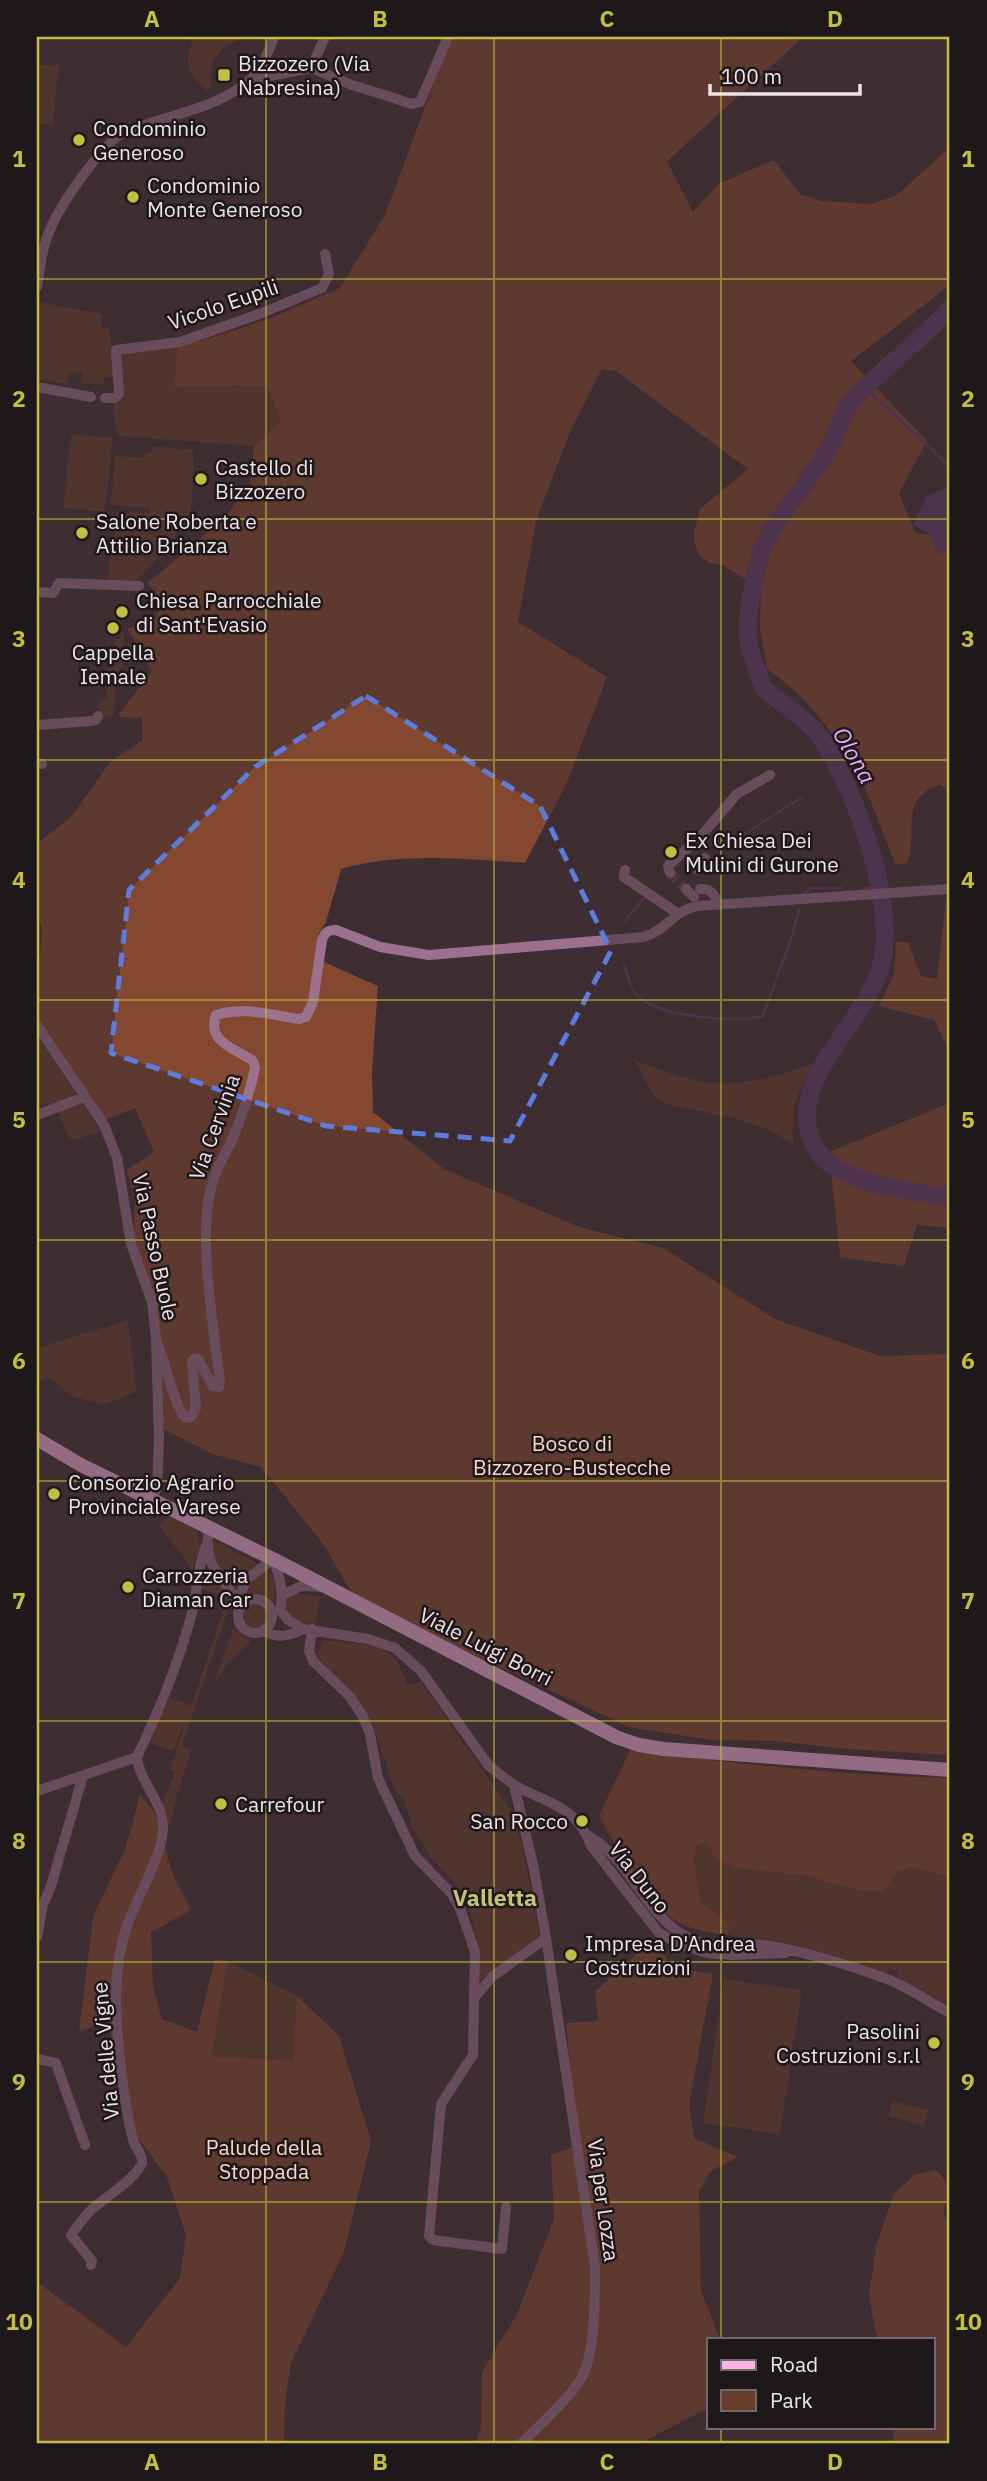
<svg xmlns="http://www.w3.org/2000/svg" width="987" height="2481" font-family="'IBM Plex Sans',sans-serif">
<style>
.green{fill:#673c2a}
.forest{fill:#83482f}
.water{fill:#5f3b6c}
.lines{fill:none;stroke-linecap:round;stroke-linejoin:round}
.stream{stroke:#5f3b6c;stroke-width:2.5}
.river{stroke:#5f3b6c;stroke-width:18}
.minor-tunnel{stroke:#59484d;stroke-width:10;stroke-dasharray:10 5;stroke-linecap:butt}
.minor{stroke:#9b718e;stroke-width:10}
.major{stroke:#fbb5e6;stroke-width:14}
.marked{fill:none;stroke:#5c7bdc;stroke-width:5;stroke-dasharray:14 9;stroke-linejoin:round}
.grid{fill:none;stroke:#c1be40;stroke-width:2;stroke-opacity:0.55}
.poi-dot{fill:#c1be40;stroke:#1f181a;stroke-width:2.5}
.labels{text-anchor:middle;dominant-baseline:central;stroke-width:5;stroke-linejoin:round;paint-order:stroke}
.poi-label{font-size:21px;fill:#efe3e6;stroke:#1f181a;text-anchor:start}
.street-label{font-size:21px;fill:#efe3e6;stroke:#1f181a}
.park-label{font-size:21px;fill:#fcd6c7;stroke:#1f181a}
.water-label{font-size:23px;font-style:italic;fill:#e5aefa;stroke:#1f181a}
.neighbourhood-label{font-size:23px;font-weight:bold;fill:#c4c375;stroke:#1f181a}
.neatline{fill:none;stroke:#c1be40;stroke-width:2.5}
.grid-label{font-size:23px;text-anchor:middle;font-weight:bold;fill:#c1be40}
</style>
<rect width="100%" height="100%" fill="#3e2d32"/>
<path class="green" d="M 192,37 L 245,37 C 219,48 209,56 211,86 L 207,92 C 185,67 185,69 192,37 Z
M 59,64 L 53,125 L 37,123 L 37,66 Z
M 38,302 L 102,314 L 102,328 L 110,328 L 114,377 L 105,377 L 104,385 L 81,383 L 82,373 L 69,372 L 67,384 L 37,380 Z
M 178,344 L 177,356 L 234,385 L 269,387 L 281,421 L 254,446 L 118,436 L 113,411 L 119,352 Z
M 71,434 L 113,438 L 105,512 L 63,508 Z
M 152,446 L 194,450 L 191,516 L 147,571 L 132,583 L 108,583 L 111,538 L 114,538 L 116,512 L 150,513 L 150,508 L 111,505 L 115,456 L 145,458 L 146,453 L 152,453 Z
M 121,633 L 124,633 L 122,658 L 125,662 L 117,674 L 113,717 L 99,716 L 99,700 L 107,699 L 108,669 L 111,668 L 112,658 L 115,657 L 116,639 L 120,639 Z
M 43,1040 L 76,1093 L 75,1096 L 49,1106 L 47,1104 L 37,1107 L 37,1110 L 37,1043 Z
M 633,1059 C 707,1091 739,1090 815,1063 C 796,1097 790,1107 794,1147 C 770,1121 701,1112 666,1104 L 653,1094 Z
M 83,1102 L 100,1132 L 70,1141 L 57,1111 Z
M 128,1320 L 137,1392 L 102,1405 L 69,1395 L 48,1376 L 37,1384 L 37,1348 Z
M 169,1516 L 197,1530 L 200,1547 L 192,1569 L 159,1525 Z
M 215,1541 L 259,1564 L 243,1577 L 237,1591 C 226,1579 204,1557 215,1541 Z
M 267,1570 L 276,1579 L 274,1607 C 264,1597 257,1595 243,1599 L 249,1582 Z
M 213,1576 L 231,1600 L 231,1610 L 228,1610 L 182,1745 L 191,1750 L 169,1826 L 161,1807 L 175,1772 L 170,1769 L 188,1714 L 173,1751 L 150,1744 L 166,1696 L 191,1706 L 226,1601 L 223,1596 L 199,1588 Z
M 293,1593 L 320,1596 L 315,1625 L 298,1621 L 289,1616 L 284,1609 L 287,1599 Z
M242 1616a13 13 0 1 1 26 0a13 13 0 1 1-26 0Z
M 233,1628 L 251,1642 L 230,1661 L 214,1683 Z
M 323,1641 C 342,1642 384,1642 396,1660 C 401,1666 404,1678 407,1685 L 421,1682 L 510,1809 L 522,1844 L 540,1937 L 478,1982 L 479,1949 L 470,1912 L 454,1883 L 429,1855 L 413,1829 L 404,1799 L 394,1789 L 374,1728 L 353,1695 L 318,1658 L 317,1654 Z
M 707,1842 L 735,1868 L 804,1875 L 863,1891 L 884,1891 L 897,1872 L 913,1867 L 950,1876 L 950,2006 L 896,1977 L 898,1971 L 889,1968 L 887,1974 L 791,1944 L 728,1935 L 730,1924 L 701,1903 L 693,1861 L 696,1846 Z
M 228,1962 L 297,1996 L 293,2061 L 210,2056 Z
M 724,1979 L 802,1990 L 780,2134 L 703,2123 Z
M 893,2101 L 928,2110 L 924,2126 L 889,2116 Z"/>
<path class="forest" d="M 451,37 L 796,37 L 799,41 L 667,161 L 693,212 L 718,184 L 774,160 L 800,194 L 822,201 L 871,204 L 897,195 L 950,147 L 950,285 L 851,361 L 927,441 L 899,493 L 915,532 L 950,540 L 950,793 L 940,784 C 896,800 920,832 907,863 L 896,865 C 883,835 873,803 858,775 C 838,736 803,693 767,669 L 760,629 L 761,588 L 722,565 L 710,563 L 700,556 L 695,544 L 694,532 L 700,509 L 748,469 L 616,371 L 602,369 L 570,432 L 536,521 L 518,622 L 607,677 L 566,785 L 525,863 C 464,859 401,852 341,869 L 326,922 L 318,935 L 315,958 L 378,986 L 372,1072 L 373,1112 L 444,1169 L 579,1227 L 663,1248 L 775,1319 L 880,1356 L 950,1354 L 950,1755 L 847,1749 L 775,1741 L 711,1740 L 629,1727 L 387,1614 L 350,1590 L 324,1545 L 261,1467 L 212,1454 L 164,1429 L 151,1314 L 133,1241 L 135,1201 L 127,1170 L 154,1152 L 135,1108 L 105,1120 L 37,1017 L 37,956 L 40,955 L 42,927 L 37,915 L 37,844 L 72,816 L 110,762 L 143,740 L 142,718 L 119,717 L 119,714 L 152,671 L 127,628 L 152,624 C 163,607 159,598 148,583 L 224,518 L 250,486 L 254,446 L 281,421 L 268,387 L 234,385 L 174,387 L 178,344 L 200,341 L 268,319 L 340,288 L 385,215 Z
M 946,900 L 950,900 L 950,1053 L 934,1020 L 879,1006 L 894,974 L 896,942 L 908,942 L 921,976 L 937,979 Z
M 950,1103 L 950,1228 L 917,1225 L 904,1266 L 840,1257 L 829,1152 Z
M 630,1750 C 736,1764 843,1775 950,1778 L 950,1876 L 912,1867 L 897,1872 L 884,1891 L 863,1891 L 804,1875 L 735,1868 L 715,1858 L 707,1842 L 696,1846 L 693,1861 L 701,1903 L 730,1924 L 728,1935 C 714,1933 699,1931 686,1926 C 646,1910 619,1851 599,1816 Z
M 140,1794 L 155,1813 L 173,1875 L 191,1910 L 151,1932 L 153,1988 L 162,2019 L 197,2032 L 215,1959 L 228,1962 L 211,2056 L 293,2061 L 297,1996 L 339,2036 L 371,2141 L 344,2252 L 291,2363 L 285,2402 L 284,2444 L 37,2444 L 37,2282 L 126,2347 L 180,2278 L 186,2235 L 167,2177 L 133,2131 L 108,2021 L 79,2032 L 93,1917 L 126,1847 Z
M 655,1936 L 671,1967 L 713,1974 L 689,2105 L 694,2138 L 738,2157 L 711,2171 L 699,2191 L 701,2291 L 720,2339 L 709,2339 L 709,2408 L 638,2444 L 475,2444 L 481,2429 L 482,2372 L 517,2314 L 554,2219 L 551,2155 L 578,2145 L 566,2023 L 598,2021 L 595,1992 Z
M 936,2170 C 965,2197 931,2203 950,2225 L 950,2444 L 894,2444 L 893,2427 L 933,2427 L 933,2339 L 877,2339 L 869,2296 L 876,2246 L 894,2194 L 914,2175 Z"/>
<path class="water" d="M 950,486 L 950,549 L 940,554 L 935,551 L 932,540 L 926,532 L 913,525 C 918,515 922,507 926,497 Z"/>
<g class="lines">
<path class="stream" d="M 865,388 C 894,416 924,439 950,468
M 740,837 L 802,797
M 863,888 L 878,887
M 803,894 L 810,888 L 842,888
M 625,921 L 646,895
M 624,964 C 628,977 630,990 640,998 C 661,1016 737,1024 763,1016 L 792,936 L 799,909"/>
<path class="river" d="M 950,308 C 920,341 883,368 852,401 C 842,412 837,432 830,446 C 812,481 767,524 759,560 C 753,585 745,618 749,644 C 750,652 755,662 757,670 C 760,678 761,685 766,690 C 785,707 811,721 824,743 C 857,796 890,889 884,951 C 877,1018 787,1071 811,1139 C 827,1185 910,1191 950,1197"/>
<path class="minor-tunnel" d="M 670,873 L 686,889"/>
<path class="minor" d="M 311,68 L 325,37
M 253,78 L 260,78 L 311,68 L 352,85 L 391,97 L 411,104 L 420,102 L 448,37
M 37,287 C 40,266 43,244 52,225 C 62,203 103,142 124,133 C 166,114 215,111 251,79 C 262,69 269,50 274,37
M 37,387 L 91,397
M 105,398 L 115,398 L 119,394 L 116,350 L 180,342 L 262,313 L 322,288 L 329,274 L 325,254
M 37,592 L 53,593 L 59,583 L 139,586
M 37,725 L 92,721 L 96,720 L 98,716
M 37,764 L 42,764
M 625,870 L 624,877 L 677,913
M 698,870 L 699,864 L 705,858
M 670,873 L 668,866 L 701,836 L 737,794 L 770,775
M 686,889 L 694,897
M 700,889 C 710,888 716,895 717,904
M 37,1025 L 104,1125 L 117,1158 L 131,1244 L 152,1302 L 156,1339 L 159,1440 L 157,1486 L 153,1500
M 37,1115 L 84,1097
M 156,1339 C 164,1356 175,1411 186,1418 L 191,1417 L 196,1408 L 192,1362 L 194,1359 L 197,1358 L 213,1386 L 219,1387 L 220,1382 C 214,1329 197,1235 212,1184 C 216,1168 225,1155 232,1140 C 241,1118 250,1092 255,1068 L 253,1061 C 235,1048 206,1042 216,1015 C 242,1006 272,1015 299,1019 L 306,1017 L 313,1002 L 322,940 C 325,932 328,930 336,930 L 380,947 L 429,955 L 644,937 C 667,930 673,911 697,906 L 950,889
M 209,1527 C 203,1570 221,1573 240,1605
M 283,1595 L 301,1586 L 324,1587
M238 1616a17 17 0 1 1 34 0a17 17 0 1 1-34 0Z
M 238,1601 L 246,1580 L 273,1559 C 280,1577 284,1591 280,1610
M 280,1610 L 288,1620 L 304,1629 L 368,1639 L 395,1648 L 421,1671 L 489,1766 L 514,1785 L 534,1869 L 546,1938 L 595,2267 C 595,2295 595,2345 585,2370 C 577,2393 538,2426 521,2444
M 312,1629 L 309,1651 L 313,1661 L 350,1697 L 362,1715 L 370,1734 L 378,1778 L 415,1856 L 452,1894 L 461,1911 L 475,1952 L 474,1998
M 263,1631 C 279,1639 289,1636 304,1629
M 514,1785 C 546,1803 578,1806 591,1846 L 659,1933 L 681,1945 L 707,1953 L 732,1955 L 785,1953
M 37,1791 L 137,1757
M 587,1835 C 630,1858 643,1914 687,1937 C 713,1951 743,1941 771,1946 C 805,1952 852,1966 884,1978 C 907,1986 929,2002 950,2013
M 37,1937 L 43,1905 L 51,1886 L 83,1776
M 37,2059 L 56,2063 L 85,2145
M 506,2207 L 502,2249 L 433,2240 L 429,2236 L 441,2104 L 473,2055 L 474,1998 L 492,1977 L 546,1938
M 91,2265 L 92,2261 L 71,2235 C 77,2227 84,2217 91,2210 C 103,2199 138,2177 142,2163 C 143,2156 137,2149 134,2143 C 128,2125 124,2090 121,2070 C 116,2023 111,1972 127,1926 C 136,1899 164,1853 163,1826 C 163,1802 140,1783 137,1757 C 158,1713 177,1667 190,1620 C 198,1595 196,1569 206,1546"/>
<path class="major" d="M 37,1439 L 81,1465 L 273,1559 L 616,1737 L 639,1745 L 664,1749 L 950,1770"/>
</g>
<path d="M0 0H987V2481H0ZM 366,696 L 540,806 L 611,951 L 510,1141 L 326,1126 L 111,1053 L 129,890 L 255,767 Z" fill="#3e2d32" fill-opacity=".55" fill-rule="evenodd"/>
<path class="marked" d="M 366,696 L 540,806 L 611,951 L 510,1141 L 326,1126 L 111,1053 L 129,890 L 255,767 Z"/>
<path class="grid" d="M 266,37 L 266,2444M 494,37 L 494,2444M 721,37 L 721,2339M 37,279 L 950,279M 37,519 L 950,519M 37,760 L 950,760M 37,1000 L 950,1000M 37,1240 L 950,1240M 37,1481 L 950,1481M 37,1721 L 950,1721M 37,1962 L 950,1962M 37,2202 L 950,2202M 721,2427 L 721,2444"/>
<g class="poi-dot">
<rect x="217" y="68" width="14" height="14" rx="3.5"/>
<circle cx="79" cy="140" r="7"/>
<circle cx="133" cy="197" r="7"/>
<circle cx="201" cy="479" r="7"/>
<circle cx="82" cy="533" r="7"/>
<circle cx="122" cy="612" r="7"/>
<circle cx="113" cy="628" r="7"/>
<circle cx="671" cy="852" r="7"/>
<circle cx="54" cy="1494" r="7"/>
<circle cx="128" cy="1587" r="7"/>
<circle cx="221" cy="1804" r="7"/>
<circle cx="582" cy="1821" r="7"/>
<circle cx="571" cy="1955" r="7"/>
<circle cx="934" cy="2043" r="7"/>
</g>
<g class="labels">
<g class="poi-label">
<text x="238" y="63">Bizzozero (Via<tspan x="238" dy="24">Nabresina)</tspan></text>
<text x="93" y="128">Condominio<tspan x="93" dy="24">Generoso</tspan></text>
<text x="147" y="185">Condominio<tspan x="147" dy="24">Monte Generoso</tspan></text>
<text x="215" y="467">Castello di<tspan x="215" dy="24">Bizzozero</tspan></text>
<text x="96" y="521">Salone Roberta e<tspan x="96" dy="24">Attilio Brianza</tspan></text>
<text x="136" y="600">Chiesa Parrocchiale<tspan x="136" dy="24">di Sant'Evasio</tspan></text>
<text x="113" y="652" text-anchor="middle">Cappella<tspan x="113" dy="24">Iemale</tspan></text>
<text x="685" y="840">Ex Chiesa Dei<tspan x="685" dy="24">Mulini di Gurone</tspan></text>
<text x="68" y="1482">Consorzio Agrario<tspan x="68" dy="24">Provinciale Varese</tspan></text>
<text x="142" y="1575">Carrozzeria<tspan x="142" dy="24">Diaman Car</tspan></text>
<text x="235" y="1804">Carrefour</text>
<text x="568" y="1821" text-anchor="end">San Rocco</text>
<text x="585" y="1943">Impresa D'Andrea<tspan x="585" dy="24">Costruzioni</tspan></text>
<text x="920" y="2031" text-anchor="end">Pasolini<tspan x="920" dy="24">Costruzioni s.r.l</tspan></text>
</g>
<g class="street-label">
<text transform="translate(223 304) rotate(-19)">Vicolo Eupili</text>
<text transform="translate(214 1127) rotate(-70)">Via Cervinia</text>
<text transform="translate(156 1247) rotate(78)">Via Passo Buole</text>
<text transform="translate(486 1646) rotate(27)">Viale Luigi Borri</text>
<text transform="translate(640 1877) rotate(52)">Via Duno</text>
<text transform="translate(105 2051) rotate(-95)">Via delle Vigne</text>
<text transform="translate(604 2200) rotate(82)">Via per Lozza</text>
</g>
<g class="park-label">
<text x="572" y="1443">Bosco di<tspan x="572" dy="24">Bizzozero-Bustecche</tspan></text>
<text x="264" y="2147">Palude della<tspan x="264" dy="24">Stoppada</tspan></text>
</g>
<g class="water-label">
<text transform="translate(855 755) rotate(60)">Olona</text>
</g>
<g class="neighbourhood-label">
<text x="495" y="1897">Valletta</text>
</g>
</g>
<rect width="987" height="2481" fill="none" stroke="#1f181a" stroke-width="77"/>
<rect x="707" y="2338" width="228" height="91" fill="#1f181a" stroke="#72696c" stroke-width="2"/>
<rect x="721" y="2360" width="35" height="10" fill="#fbb5e6" stroke="#72696c" stroke-width="2"/>
<text x="770" y="2372" font-size="21" fill="#efe3e6">Road</text>
<rect x="721" y="2390" width="35" height="21" fill="#673c2a" stroke="#72696c" stroke-width="2"/>
<text x="770" y="2408" font-size="21" fill="#efe3e6">Park</text>
<path d="M710 84v10h150v-10" fill="none" stroke="#efe3e6" stroke-width="3.5"/>
<text x="721" y="84" font-size="21" fill="#efe3e6" stroke="#1f181a" stroke-width="5" paint-order="stroke">100 m</text>
<rect x="38" y="38" width="910" height="2404" class="neatline"/>
<g class="grid-label">
<text x="152" y="27">A</text>
<text x="380" y="27">B</text>
<text x="607" y="27">C</text>
<text x="835" y="27">D</text>
<text x="19" y="167">1</text>
<text x="968" y="167">1</text>
<text x="19" y="407">2</text>
<text x="968" y="407">2</text>
<text x="19" y="647">3</text>
<text x="968" y="647">3</text>
<text x="19" y="888">4</text>
<text x="968" y="888">4</text>
<text x="19" y="1128">5</text>
<text x="968" y="1128">5</text>
<text x="19" y="1369">6</text>
<text x="968" y="1369">6</text>
<text x="19" y="1609">7</text>
<text x="968" y="1609">7</text>
<text x="19" y="1849">8</text>
<text x="968" y="1849">8</text>
<text x="19" y="2090">9</text>
<text x="968" y="2090">9</text>
<text x="19" y="2330">10</text>
<text x="968" y="2330">10</text>
<text x="152" y="2470">A</text>
<text x="380" y="2470">B</text>
<text x="607" y="2470">C</text>
<text x="835" y="2470">D</text>
</g>
</svg>
